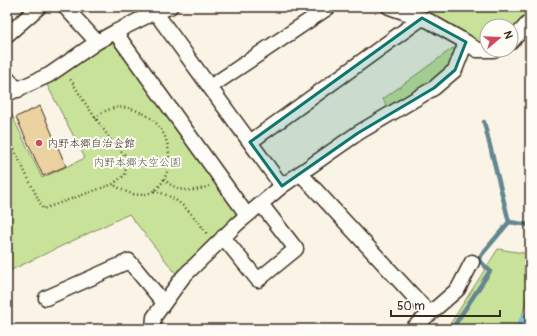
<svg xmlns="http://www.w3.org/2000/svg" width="537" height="336" font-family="Pangolin,'Klee One',sans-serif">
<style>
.green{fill:#c8e399;stroke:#82865c}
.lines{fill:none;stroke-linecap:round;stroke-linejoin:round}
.stream{stroke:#638691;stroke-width:4.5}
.river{stroke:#7ec3de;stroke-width:26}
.building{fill:#ecd2a1;stroke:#3b2a1e}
.minor-casing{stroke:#3b2a1e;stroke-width:17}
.path{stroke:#3b2a1e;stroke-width:2.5;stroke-dasharray:1 3;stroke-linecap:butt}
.minor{stroke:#fdfcf7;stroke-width:14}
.marked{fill:#0f766e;fill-opacity:0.2;stroke:#0f766e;stroke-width:3;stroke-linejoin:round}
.poi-dot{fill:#d1495b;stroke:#fdfcf7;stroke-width:1.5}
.labels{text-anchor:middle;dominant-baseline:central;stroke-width:4;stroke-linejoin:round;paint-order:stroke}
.poi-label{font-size:11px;fill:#3b2a1e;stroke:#fdfcf7;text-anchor:start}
.park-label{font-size:11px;fill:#5e583d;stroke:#fdfcf7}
</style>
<rect width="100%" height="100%" fill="#faf4e6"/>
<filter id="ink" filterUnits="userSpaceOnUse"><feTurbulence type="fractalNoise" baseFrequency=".025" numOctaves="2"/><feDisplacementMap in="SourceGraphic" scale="8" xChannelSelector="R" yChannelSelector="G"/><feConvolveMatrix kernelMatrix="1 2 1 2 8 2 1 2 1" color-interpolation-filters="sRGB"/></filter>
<g filter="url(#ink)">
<path class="green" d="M 412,7 L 530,7 L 530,14 L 511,35 L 511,26 L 487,26 L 487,46 L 483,46 Z
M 115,39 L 237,213 L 177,275 L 129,214 L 7,272 L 7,105 L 42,178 L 85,158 L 46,83 Z
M 453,48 L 457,56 L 445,75 L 388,109 L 383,99 Z
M 498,249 L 530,254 L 530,284 L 519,329 L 447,329 Z"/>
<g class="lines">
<path class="stream" d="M 484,122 L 509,222
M 452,329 L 490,271 L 478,259 L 509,222 L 530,225"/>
<path class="river" d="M 529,329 L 530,326"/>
</g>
<path class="building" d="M 40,106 L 66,166 L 43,176 L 16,117 Z"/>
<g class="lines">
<g class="minor-casing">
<path id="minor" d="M 65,7 L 97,42
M 389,7 L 429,21 L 466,42 L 477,50 L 494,50
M 155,12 L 282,186
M 115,32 L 247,215
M 7,35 L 39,7
M 511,42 L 530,21
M 7,78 L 18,90
M 210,87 L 329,7
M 7,94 L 49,75 L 97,42 L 115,32 L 155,12 L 170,7
M 250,142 L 422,18
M 300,173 L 430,314
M 223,237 L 258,280 L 296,249 L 261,204
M 46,298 L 129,261 L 164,303
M 153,329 L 154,317 L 183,277 L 237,224 L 282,186 L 358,133 L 434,88 L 455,70 L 466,42
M 412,329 L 458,289 L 472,262"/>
</g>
<path class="path" d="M 95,118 C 108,107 120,105 135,110 C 193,128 171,227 113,184
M 7,135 L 43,209 L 113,184 L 125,175 L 126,164 L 124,154 L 113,143 L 85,103 L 69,77
M 164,179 C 177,192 192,193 209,186
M 154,191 C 178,196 193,214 207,234"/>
<use href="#minor" class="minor"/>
</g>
</g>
<path class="marked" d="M 422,18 L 466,42 L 455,70 L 434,88 L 358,133 L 282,186 L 250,142 Z"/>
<circle class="poi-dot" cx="39" cy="143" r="4"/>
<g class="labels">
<g class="poi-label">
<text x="47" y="143">内野本郷自治会館</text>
</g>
<g class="park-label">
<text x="137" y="162">内野本郷大空公園</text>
</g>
</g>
<rect width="537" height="336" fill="none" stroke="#fdfcf7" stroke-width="24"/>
<rect x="12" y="12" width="513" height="312" fill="none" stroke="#3b2a1e" stroke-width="1.5" filter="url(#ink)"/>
<g transform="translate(499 38) rotate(71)"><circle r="19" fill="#fdfcf7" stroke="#afa8a0"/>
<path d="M0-3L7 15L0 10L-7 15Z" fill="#d1495b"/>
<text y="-6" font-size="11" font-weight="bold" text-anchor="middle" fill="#3b2a1e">N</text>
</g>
<path d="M391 310v6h109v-6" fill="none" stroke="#3b2a1e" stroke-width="2"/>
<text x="397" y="310" font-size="12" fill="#3b2a1e" stroke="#fdfcf7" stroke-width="3" paint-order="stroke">50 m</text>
</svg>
